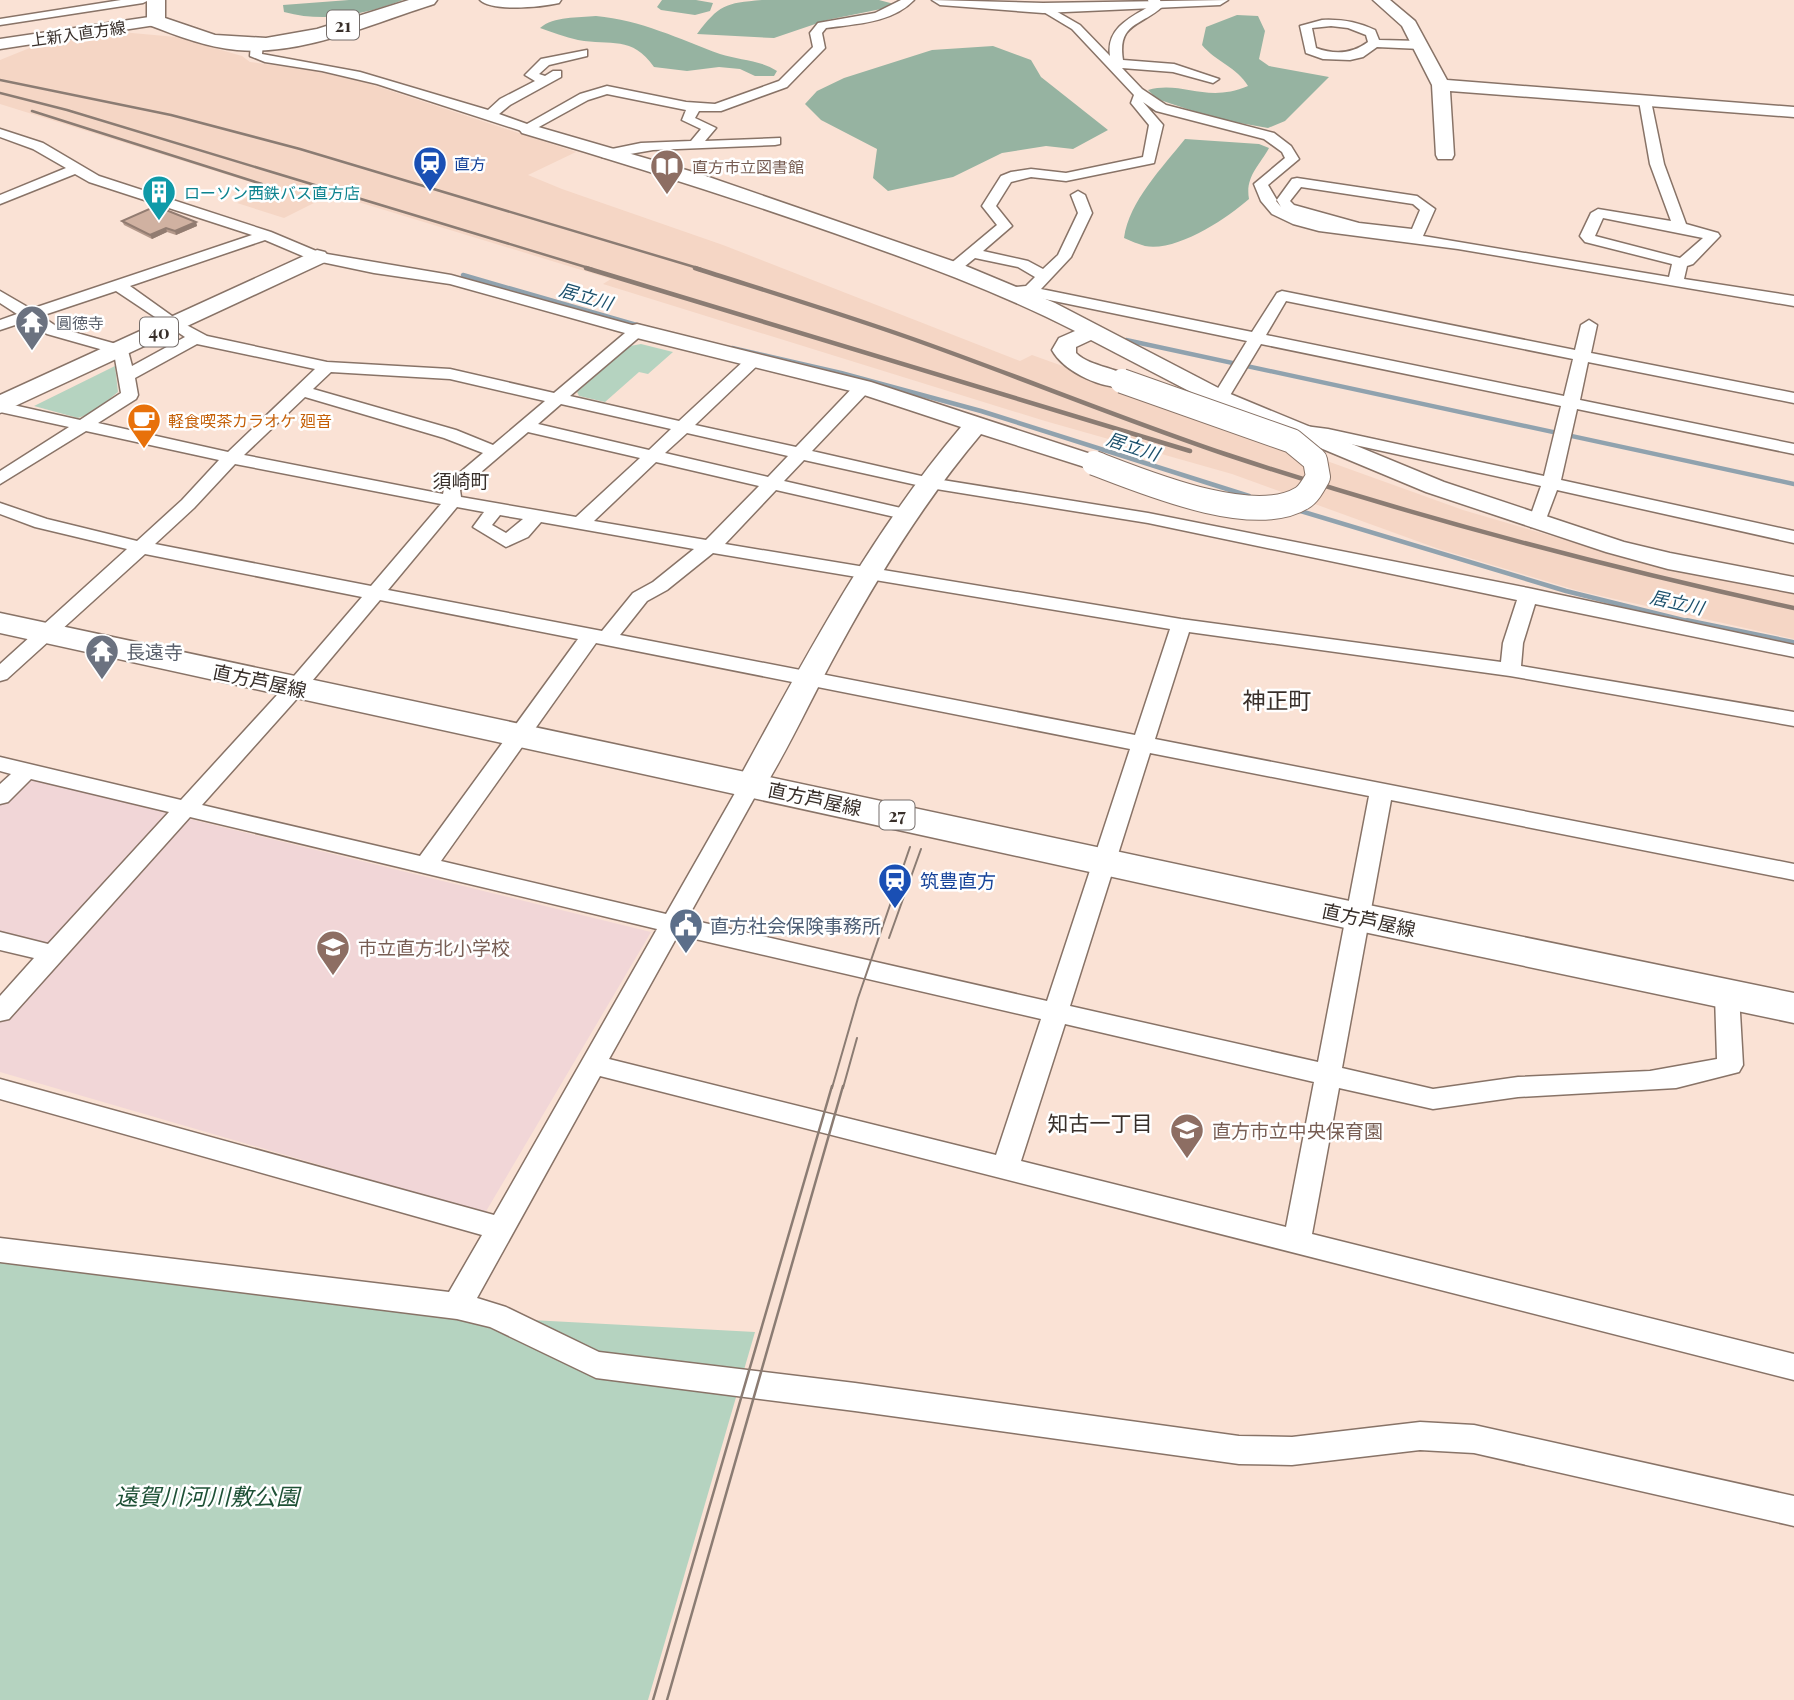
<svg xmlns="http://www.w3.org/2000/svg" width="1794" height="1700" font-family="'Playfair Display','Noto Sans JP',serif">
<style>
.built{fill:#f5d6c5}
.education{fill:#f1d6d7}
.green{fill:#b5d3c0}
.forest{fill:#96b3a1}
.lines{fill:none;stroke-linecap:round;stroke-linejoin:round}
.stream-far1{stroke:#90a2ae;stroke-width:4.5}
.stream{stroke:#90a2ae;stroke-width:6}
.street-casing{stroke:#887367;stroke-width:3}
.secondary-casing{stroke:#887367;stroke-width:3}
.primary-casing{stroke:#887367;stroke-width:3}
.street{fill:#fff;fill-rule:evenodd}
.secondary{fill:#fff;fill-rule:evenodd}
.primary{fill:#fff;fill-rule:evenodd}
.tram-far1{stroke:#8b7c73;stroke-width:2}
.tram{stroke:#8b7c73;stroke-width:2.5}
.rail-far1{stroke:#8b7c73;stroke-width:2.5}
.rail{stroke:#8b7c73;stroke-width:4.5}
.secondary-bridge-casing{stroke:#887367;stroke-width:26;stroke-linecap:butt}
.secondary-bridge{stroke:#fff;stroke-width:24}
.wall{fill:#b3988a}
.shaded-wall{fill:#927c71}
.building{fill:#d0b1a1;stroke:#927c71;stroke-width:2}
.labels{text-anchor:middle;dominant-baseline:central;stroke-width:5;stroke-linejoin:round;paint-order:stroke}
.far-street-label{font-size:16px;fill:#382f2a;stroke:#fff}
.far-transit-label{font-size:16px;fill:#164399;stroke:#fff;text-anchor:start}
.far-education-label{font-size:16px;fill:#785e54;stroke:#fff;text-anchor:start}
.far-culture-label{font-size:16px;fill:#0d838f;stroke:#fff;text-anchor:start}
.far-worship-label{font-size:16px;fill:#5b616d;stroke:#fff;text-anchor:start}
.far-food-label{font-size:16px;fill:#c56008;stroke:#fff;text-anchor:start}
.shield{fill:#fff;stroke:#746d6a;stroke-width:2}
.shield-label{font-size:18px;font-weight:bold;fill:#382f2a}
.far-water-label{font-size:18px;font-style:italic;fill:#1d516d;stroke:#fff}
.far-quarter-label{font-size:19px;fill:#382f2a;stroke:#fff}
.worship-label{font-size:19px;fill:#5b616d;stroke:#fff;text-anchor:start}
.street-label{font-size:19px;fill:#382f2a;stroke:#fff}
.transit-label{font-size:19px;fill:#164399;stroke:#fff;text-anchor:start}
.service-label{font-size:19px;fill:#4e5e75;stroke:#fff;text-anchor:start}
.education-label{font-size:19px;fill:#785e54;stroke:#fff;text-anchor:start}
.neighbourhood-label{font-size:21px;fill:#382f2a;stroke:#fff}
.quarter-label{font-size:23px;fill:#382f2a;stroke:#fff}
.near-park-label{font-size:23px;font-style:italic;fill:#1e5136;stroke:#fff}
</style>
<rect width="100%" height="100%" fill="#fae2d5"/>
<path class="built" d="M 110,31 L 176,37 L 242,56 L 250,62 L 315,71 L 367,83 L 576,152 L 528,175 L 562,189 L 723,245 L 1020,361 L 1032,355 L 1463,510 L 1630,559 L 1794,592 L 1794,639 L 1579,591 L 1439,549 L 1232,474 L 1045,421 L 603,284 L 611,279 L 332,194 L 284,218 L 237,203 L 261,191 L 255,188 L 260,185 L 0,104 L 0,60 L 42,43 Z"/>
<path class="education" d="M 27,778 L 169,813 L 46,945 L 0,933 L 0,805 Z
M 186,818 L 651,932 L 485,1213 L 0,1072 L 0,1023 Z"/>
<path class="green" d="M 641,344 L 673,352 L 648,374 L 639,372 L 605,402 L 579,396 L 577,392 L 630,346 Z
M 115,366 L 118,392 L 92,413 L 78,418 L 34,406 Z
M 0,1261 L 420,1314 L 755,1332 L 648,1700 L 0,1700 Z"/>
<path class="forest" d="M 349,0 L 403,0 C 363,15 325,23 284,12 L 283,5 Z
M 662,0 L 696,0 L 713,3 L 710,11 L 695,15 L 661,10 L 657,7 Z
M 762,0 L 879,0 L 894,4 L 886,8 L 827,20 L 774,38 L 697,34 C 719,5 725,3 762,0 Z
M 1237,15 L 1258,16 L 1265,31 L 1259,59 L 1269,66 L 1329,77 L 1285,121 L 1268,128 L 1217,119 L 1157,99 L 1148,90 C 1182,80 1206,104 1248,86 C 1238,68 1215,61 1202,45 L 1206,27 Z
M 596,16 C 641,20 679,39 720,54 C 738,60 761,60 777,71 L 774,76 L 755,76 L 740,69 L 719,67 L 687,71 L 654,67 C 632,35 611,46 578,40 C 565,37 552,32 540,28 C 554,16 578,18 596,16 Z
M 993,46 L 1031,60 L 1041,77 L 1108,130 L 1073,149 L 1046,146 L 1002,153 L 953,177 L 888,191 L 873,178 L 877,149 L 821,120 L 805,104 L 817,91 L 844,78 L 932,50 Z
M 1185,139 L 1259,144 L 1269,148 C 1259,166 1245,177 1249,199 C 1226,219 1177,252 1145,246 C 1138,244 1131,241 1124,238 C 1129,201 1163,167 1185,139 Z"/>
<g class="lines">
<path class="stream-far1" d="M 463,275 L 640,326
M 1126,340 L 1794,484
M 732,348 L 841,373 L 981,411 L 1249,496
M 1294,509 L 1566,591 L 1695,623"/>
<path class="stream" d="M 1687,621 L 1794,643"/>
<g class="street-casing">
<path id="street" d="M 121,0 L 149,0 L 143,3 L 0,25 L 0,19 Z
M 901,0 L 914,0 C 892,23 855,24 826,28 L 822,33 L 825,48 L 787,87 L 721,111 L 699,111 L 695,118 L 716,128 L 705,141 L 780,138 L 780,144 L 775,145 L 653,150 L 607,158 L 602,157 L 602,151 L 641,143 L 691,141 L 701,129 L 682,120 L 686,110 L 607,94 L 588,100 L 528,133 L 377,84 L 322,71 L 265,62 L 250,56 L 251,44 L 257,40 L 263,44 L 262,54 L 360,72 L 488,110 L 500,99 L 535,81 L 525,75 L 541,59 L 587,50 L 587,56 L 549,65 L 539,74 L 545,76 L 553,71 L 561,71 L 561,77 L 510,105 L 499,114 L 527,124 L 580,94 L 607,86 L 686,102 L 715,104 L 779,81 L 813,47 L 810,33 L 818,23 L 875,13 Z
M 1148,0 L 1160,0 L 1162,7 C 1141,26 1117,23 1123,60 L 1174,64 L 1219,79 L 1213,83 L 1173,72 L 1122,68 L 1142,89 L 1166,105 L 1274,133 L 1291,146 L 1299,159 L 1268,185 L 1281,207 L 1276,201 L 1292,179 L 1297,178 L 1417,196 L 1435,209 L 1423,236 L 1669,277 L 1672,264 L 1585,242 L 1580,236 L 1591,213 L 1598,209 L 1671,221 L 1650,164 L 1639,101 L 1645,97 L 1651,101 L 1664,164 L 1686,224 L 1718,233 L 1720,236 L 1693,264 L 1687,266 L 1684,279 L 1794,296 L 1794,306 L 1458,249 L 1319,231 L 1293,224 L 1272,214 L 1261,201 L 1254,184 L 1285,158 L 1282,152 L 1264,139 L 1156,111 L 1143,102 L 1163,125 L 1154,163 L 1066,181 L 1031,177 L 1011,182 L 996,206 L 1012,226 L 983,251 L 1028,261 L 1043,269 L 1058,255 L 1078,213 L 1071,195 L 1078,191 L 1085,195 L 1092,213 L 1071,257 L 1041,289 L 1252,332 L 1277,293 L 1282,291 L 1575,350 L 1581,325 L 1589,320 L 1597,325 L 1591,353 L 1794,393 L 1794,403 L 1588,362 L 1580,400 L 1794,444 L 1794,454 L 1577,409 L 1561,480 L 1794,531 L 1794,543 L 1557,490 L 1543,527 L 1531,527 L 1528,523 L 1541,486 L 1328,439 L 1297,435 L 1288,430 L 1297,425 L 1328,429 L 1544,476 L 1561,406 L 1261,344 L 1226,402 L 1220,403 L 1212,398 L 1247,341 L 1030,296 L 1006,294 L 1003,291 L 1006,288 L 1026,286 L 1035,277 L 1018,267 L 975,258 L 959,271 L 949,271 L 947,268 L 949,265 L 997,225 L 982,206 L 1001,176 L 1011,172 L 1031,169 L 1066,173 L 1143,157 L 1149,125 L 1131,103 L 1134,95 L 1072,29 L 1037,8 L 1047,6 L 1080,25 L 1110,56 C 1106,29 1129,18 1150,6 ZM 1301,187 L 1413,204 L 1420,210 L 1412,229 L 1359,223 L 1294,205 L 1290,201 ZM 1603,218 L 1703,238 L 1680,258 L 1595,236 ZM 1286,301 L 1573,359 L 1564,396 L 1266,335 Z
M 1322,20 C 1341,19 1358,22 1375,30 L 1379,40 L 1421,41 L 1427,45 L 1421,49 L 1377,47 L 1363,57 L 1350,60 L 1323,59 L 1306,53 L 1300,26 ZM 1331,26 L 1348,28 L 1366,35 L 1368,42 C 1352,54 1335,55 1316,48 L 1312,28 Z
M 0,129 L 43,143 L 99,176 L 271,232 L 321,253 L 451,275 L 643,328 L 645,331 L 643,334 L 570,396 L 679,421 L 748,357 L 760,357 L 762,360 L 760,363 L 695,425 L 796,447 L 857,383 L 869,383 L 871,387 L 869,391 L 812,451 L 930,478 L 1148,513 L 1528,588 L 1794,645 L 1794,657 L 1535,604 L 1523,643 L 1521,666 L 1794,712 L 1794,726 L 1510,676 L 1189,632 L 1155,739 L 1794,864 L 1794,880 L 1391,800 L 1342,1068 L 1433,1089 L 1518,1077 L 1650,1071 L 1717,1059 L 1715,995 L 1718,988 L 1727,986 L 1736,988 L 1739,995 L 1743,1065 L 1739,1072 L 1676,1088 L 1518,1097 L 1433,1109 L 1339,1088 L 1312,1234 L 1794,1354 L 1794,1380 L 600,1076 L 477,1298 L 506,1307 L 599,1352 L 855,1383 L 1239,1436 L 1292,1437 L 1420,1422 L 1474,1425 L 1794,1496 L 1794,1526 L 1474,1453 L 1420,1450 L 1292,1465 L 1239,1464 L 855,1411 L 596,1378 L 490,1327 L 457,1319 L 0,1262 L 0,1238 L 449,1292 L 482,1235 L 0,1099 L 0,1079 L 494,1215 L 657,929 L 190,817 L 9,1019 L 0,1021 L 0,996 L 34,958 L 0,950 L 0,932 L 48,944 L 169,812 L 31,779 L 8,802 L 0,804 L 0,784 L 11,774 L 0,771 L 0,757 L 181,800 L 288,683 L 362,597 L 145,554 L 7,679 L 0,681 L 0,664 L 127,549 L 35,527 L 0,514 L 0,503 L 47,519 L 137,541 L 182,500 L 219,460 L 86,431 L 0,484 L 0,471 L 69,427 L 0,412 L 0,402 L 80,420 L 121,393 L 114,353 L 47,334 L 27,321 L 0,330 L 0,320 L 17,314 L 0,303 L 0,291 L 31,309 L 252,235 L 89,182 L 75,174 L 0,204 L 0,195 L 66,168 L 33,149 L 0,137 ZM 265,240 L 312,260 L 374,273 L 450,284 L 625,333 L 554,393 L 450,369 L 327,362 L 207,336 L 179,321 L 130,286 ZM 116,291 L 185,337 L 132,366 L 127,347 L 59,328 L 41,316 ZM 197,344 L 315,369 L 228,452 L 98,423 L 136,399 L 138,395 L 135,378 ZM 331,372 L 450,379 L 545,401 L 493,445 L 456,430 L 313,389 ZM 305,397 L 444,438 L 483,453 L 445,485 L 443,494 L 244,455 ZM 561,404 L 671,429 L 649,450 L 538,424 ZM 528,432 L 640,458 L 576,517 L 461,497 L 460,490 ZM 687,433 L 788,456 L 768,477 L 665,453 ZM 804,460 L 930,488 L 1148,523 L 1517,600 L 1503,643 L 1501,662 L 1181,619 L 725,544 L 776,490 L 908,520 L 917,515 L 914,511 L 784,481 ZM 656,462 L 759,486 L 706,540 L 594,521 ZM 235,464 L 441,504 L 371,586 L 155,544 L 194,508 ZM 457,507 L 484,512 L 473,527 L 506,547 L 528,537 L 541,522 L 694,549 L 653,582 L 633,593 L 602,631 L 388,590 ZM 500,515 L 523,519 L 506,533 L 492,525 ZM 713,553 L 1170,629 L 1135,735 L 620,635 L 647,601 L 667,590 ZM 380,600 L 578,639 L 420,856 L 202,805 L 302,693 ZM 596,643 L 1130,749 L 1047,1001 L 687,919 L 762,784 L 759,779 L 751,777 L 743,779 L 666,914 L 441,861 ZM 1150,753 L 1369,796 L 1318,1062 L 1070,1006 ZM 678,935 L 1041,1019 L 996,1155 L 609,1059 ZM 1065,1024 L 1314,1082 L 1286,1227 L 1021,1161 Z"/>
</g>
<g class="secondary-casing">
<path id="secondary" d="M 480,0 L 561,0 L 559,3 C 542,7 492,12 480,0 Z
M 932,0 L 1043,3 L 1228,0 L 1220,5 L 1043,13 L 940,5 Z
M 1373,0 L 1390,0 L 1415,21 L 1447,80 L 1794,107 L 1794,117 L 1450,91 L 1454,155 L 1452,159 L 1438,159 L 1436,155 L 1432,85 L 1402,26 Z
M 156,16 L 162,18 L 164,21 L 162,24 L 0,49 L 0,39 Z
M 528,124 L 700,174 L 961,264 L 1055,303 L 1228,393 L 1444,482 L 1624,542 L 1670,553 L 1794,577 L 1794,593 L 1668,569 L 1606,552 L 1426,492 L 1212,403 L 1091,340 L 1076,347 L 1076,353 C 1091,368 1124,368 1133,381 L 1130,386 C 1106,392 1064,372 1052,350 L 1059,338 L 1075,331 C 997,291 916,262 834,233 C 731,197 627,164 522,133 L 519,129 Z
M 637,324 L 871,382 L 1103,458 L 1106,463 L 1103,468 L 1094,470 L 981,434 C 926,499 881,571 840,646 C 813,694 791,745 762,791 L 751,794 L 740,791 L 736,784 C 804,660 869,535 961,427 L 855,392 L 629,336 L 626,331 L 629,326 Z"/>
</g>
<g class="primary-casing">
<path id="primary" d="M 147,0 L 165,0 L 165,18 L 215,35 L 266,38 L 317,29 L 409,0 L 437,0 L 434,4 C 373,23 303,56 237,50 C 206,47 178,36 149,25 L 147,21 Z
M 317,250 L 325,252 L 329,257 L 325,262 L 0,413 L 0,395 Z
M 0,613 L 1359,903 L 1794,993 L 1794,1023 L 1359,931 L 0,633 Z"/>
</g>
<use href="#street" class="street"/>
<use href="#secondary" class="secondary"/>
<use href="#primary" class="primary"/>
<path class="tram-far1" d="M 889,938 L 921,849
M 832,1088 L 858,998 L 910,847
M 843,1088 L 857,1038"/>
<path class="tram" d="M 653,1700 L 832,1086
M 667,1700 L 843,1086"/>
<path class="rail-far1" d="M 0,80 L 171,115 L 300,149 L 701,269
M 0,93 L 67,110 L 592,269
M 32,111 L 262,184"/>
<path class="rail" d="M 586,268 L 1190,451
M 695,268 C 767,291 839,313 910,338 C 1015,375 1119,418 1225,454 C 1412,516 1601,566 1794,608"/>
<g class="secondary-bridge-casing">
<path id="secondary-bridge" d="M 1094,463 C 1144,482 1253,528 1302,498 C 1309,494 1314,484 1318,477 L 1315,460 L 1292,441 L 1122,381"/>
</g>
<use href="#secondary-bridge" class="secondary-bridge"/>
</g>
<path class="wall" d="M 122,221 L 196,222 L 197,226 L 176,235 L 167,232 L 152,239 L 124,225 Z"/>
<path class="shaded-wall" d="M 196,222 L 197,226 L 176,235 L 175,231 Z
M 166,228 L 167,232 L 152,239 L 150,235 Z"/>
<path class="building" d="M 156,206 L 196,222 L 175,231 L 166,228 L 150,235 L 122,221 Z"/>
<defs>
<g id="station-pin" transform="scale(1.75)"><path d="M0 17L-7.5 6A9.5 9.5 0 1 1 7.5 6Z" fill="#1a4fb4" stroke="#fff"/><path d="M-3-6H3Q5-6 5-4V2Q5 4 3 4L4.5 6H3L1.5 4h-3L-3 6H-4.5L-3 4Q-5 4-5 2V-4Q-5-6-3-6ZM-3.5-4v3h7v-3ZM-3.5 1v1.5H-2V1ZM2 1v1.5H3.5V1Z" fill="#fff"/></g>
<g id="library-pin" transform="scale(1.75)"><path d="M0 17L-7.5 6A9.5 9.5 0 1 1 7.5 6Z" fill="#8d6e63" stroke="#fff"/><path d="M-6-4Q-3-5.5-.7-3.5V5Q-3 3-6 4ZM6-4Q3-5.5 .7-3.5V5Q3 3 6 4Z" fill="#fff"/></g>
<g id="building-pin" transform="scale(1.75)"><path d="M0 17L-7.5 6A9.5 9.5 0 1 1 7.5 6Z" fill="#0f9aa8" stroke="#fff"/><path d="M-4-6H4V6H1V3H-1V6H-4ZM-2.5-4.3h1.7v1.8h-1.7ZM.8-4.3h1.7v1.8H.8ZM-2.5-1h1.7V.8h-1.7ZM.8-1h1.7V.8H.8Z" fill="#fff"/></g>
<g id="temple-pin" transform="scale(1.75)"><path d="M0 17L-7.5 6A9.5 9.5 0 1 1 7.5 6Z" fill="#6b7280" stroke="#fff"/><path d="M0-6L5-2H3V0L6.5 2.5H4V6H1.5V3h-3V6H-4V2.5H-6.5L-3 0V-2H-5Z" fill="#fff"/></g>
<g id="cafe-pin" transform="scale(1.75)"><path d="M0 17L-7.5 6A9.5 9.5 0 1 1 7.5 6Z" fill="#e8710a" stroke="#fff"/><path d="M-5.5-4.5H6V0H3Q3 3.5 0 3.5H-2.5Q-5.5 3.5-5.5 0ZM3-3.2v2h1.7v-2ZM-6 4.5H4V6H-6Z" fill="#fff"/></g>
<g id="civic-pin" transform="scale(1.75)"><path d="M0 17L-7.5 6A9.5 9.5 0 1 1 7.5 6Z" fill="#5c6f8a" stroke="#fff"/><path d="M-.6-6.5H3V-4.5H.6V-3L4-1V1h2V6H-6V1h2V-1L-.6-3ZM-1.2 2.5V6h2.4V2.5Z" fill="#fff"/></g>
<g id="school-pin" transform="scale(1.75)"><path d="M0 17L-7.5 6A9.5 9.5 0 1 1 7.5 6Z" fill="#8d6e63" stroke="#fff"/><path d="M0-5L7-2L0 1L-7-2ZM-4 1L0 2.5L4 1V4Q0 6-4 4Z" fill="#fff"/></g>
</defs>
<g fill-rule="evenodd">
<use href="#station-pin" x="430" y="163"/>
<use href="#library-pin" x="667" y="166"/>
<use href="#building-pin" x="159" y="192"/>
<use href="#temple-pin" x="32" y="322"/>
<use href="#cafe-pin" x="144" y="420"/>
<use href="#temple-pin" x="102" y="651"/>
<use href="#station-pin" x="895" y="880"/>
<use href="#civic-pin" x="686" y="925"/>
<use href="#school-pin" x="333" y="947"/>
<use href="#school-pin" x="1187" y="1130"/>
</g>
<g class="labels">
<g class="far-street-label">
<text transform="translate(78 33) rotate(-8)">上新入直方線</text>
</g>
<g class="far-transit-label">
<text x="454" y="163">直方</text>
</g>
<g class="far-education-label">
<text x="692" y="166">直方市立図書館</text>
</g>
<g class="far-culture-label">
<text x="184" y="192">ローソン西鉄バス直方店</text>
</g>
<g class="far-worship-label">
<text x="56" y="322">圓徳寺</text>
</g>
<g class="far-food-label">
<text x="168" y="420">軽食喫茶カラオケ 廻音</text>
</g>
<g class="shield">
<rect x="327" y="10.5" width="32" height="29" rx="5"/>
<rect x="140" y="317.5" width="38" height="29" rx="5"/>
<rect x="879.5" y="800.5" width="35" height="29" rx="5"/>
</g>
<g class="shield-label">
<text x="343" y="25">21</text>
<text x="159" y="332">40</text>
<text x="897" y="815">27</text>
</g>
<g class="far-water-label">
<text transform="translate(586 296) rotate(16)">居立川</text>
<text transform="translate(1133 446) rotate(18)">居立川</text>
<text transform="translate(1677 602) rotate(13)">居立川</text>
</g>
<g class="far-quarter-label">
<text x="461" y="480">須崎町</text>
</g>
<g class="worship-label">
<text x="126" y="651">長遠寺</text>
</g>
<g class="street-label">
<text transform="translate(260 680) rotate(12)">直方芦屋線</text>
<text transform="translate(815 798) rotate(12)">直方芦屋線</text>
<text transform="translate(1369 919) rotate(12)">直方芦屋線</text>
</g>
<g class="transit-label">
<text x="920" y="880">筑豊直方</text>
</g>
<g class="service-label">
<text x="710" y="925">直方社会保険事務所</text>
</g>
<g class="education-label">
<text x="358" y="947">市立直方北小学校</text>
<text x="1212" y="1130">直方市立中央保育園</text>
</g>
<g class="neighbourhood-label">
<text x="1100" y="1122">知古一丁目</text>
</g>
<g class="quarter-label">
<text x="1277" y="699">神正町</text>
</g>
<g class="near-park-label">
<text x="207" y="1495">遠賀川河川敷公園</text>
</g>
</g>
</svg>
